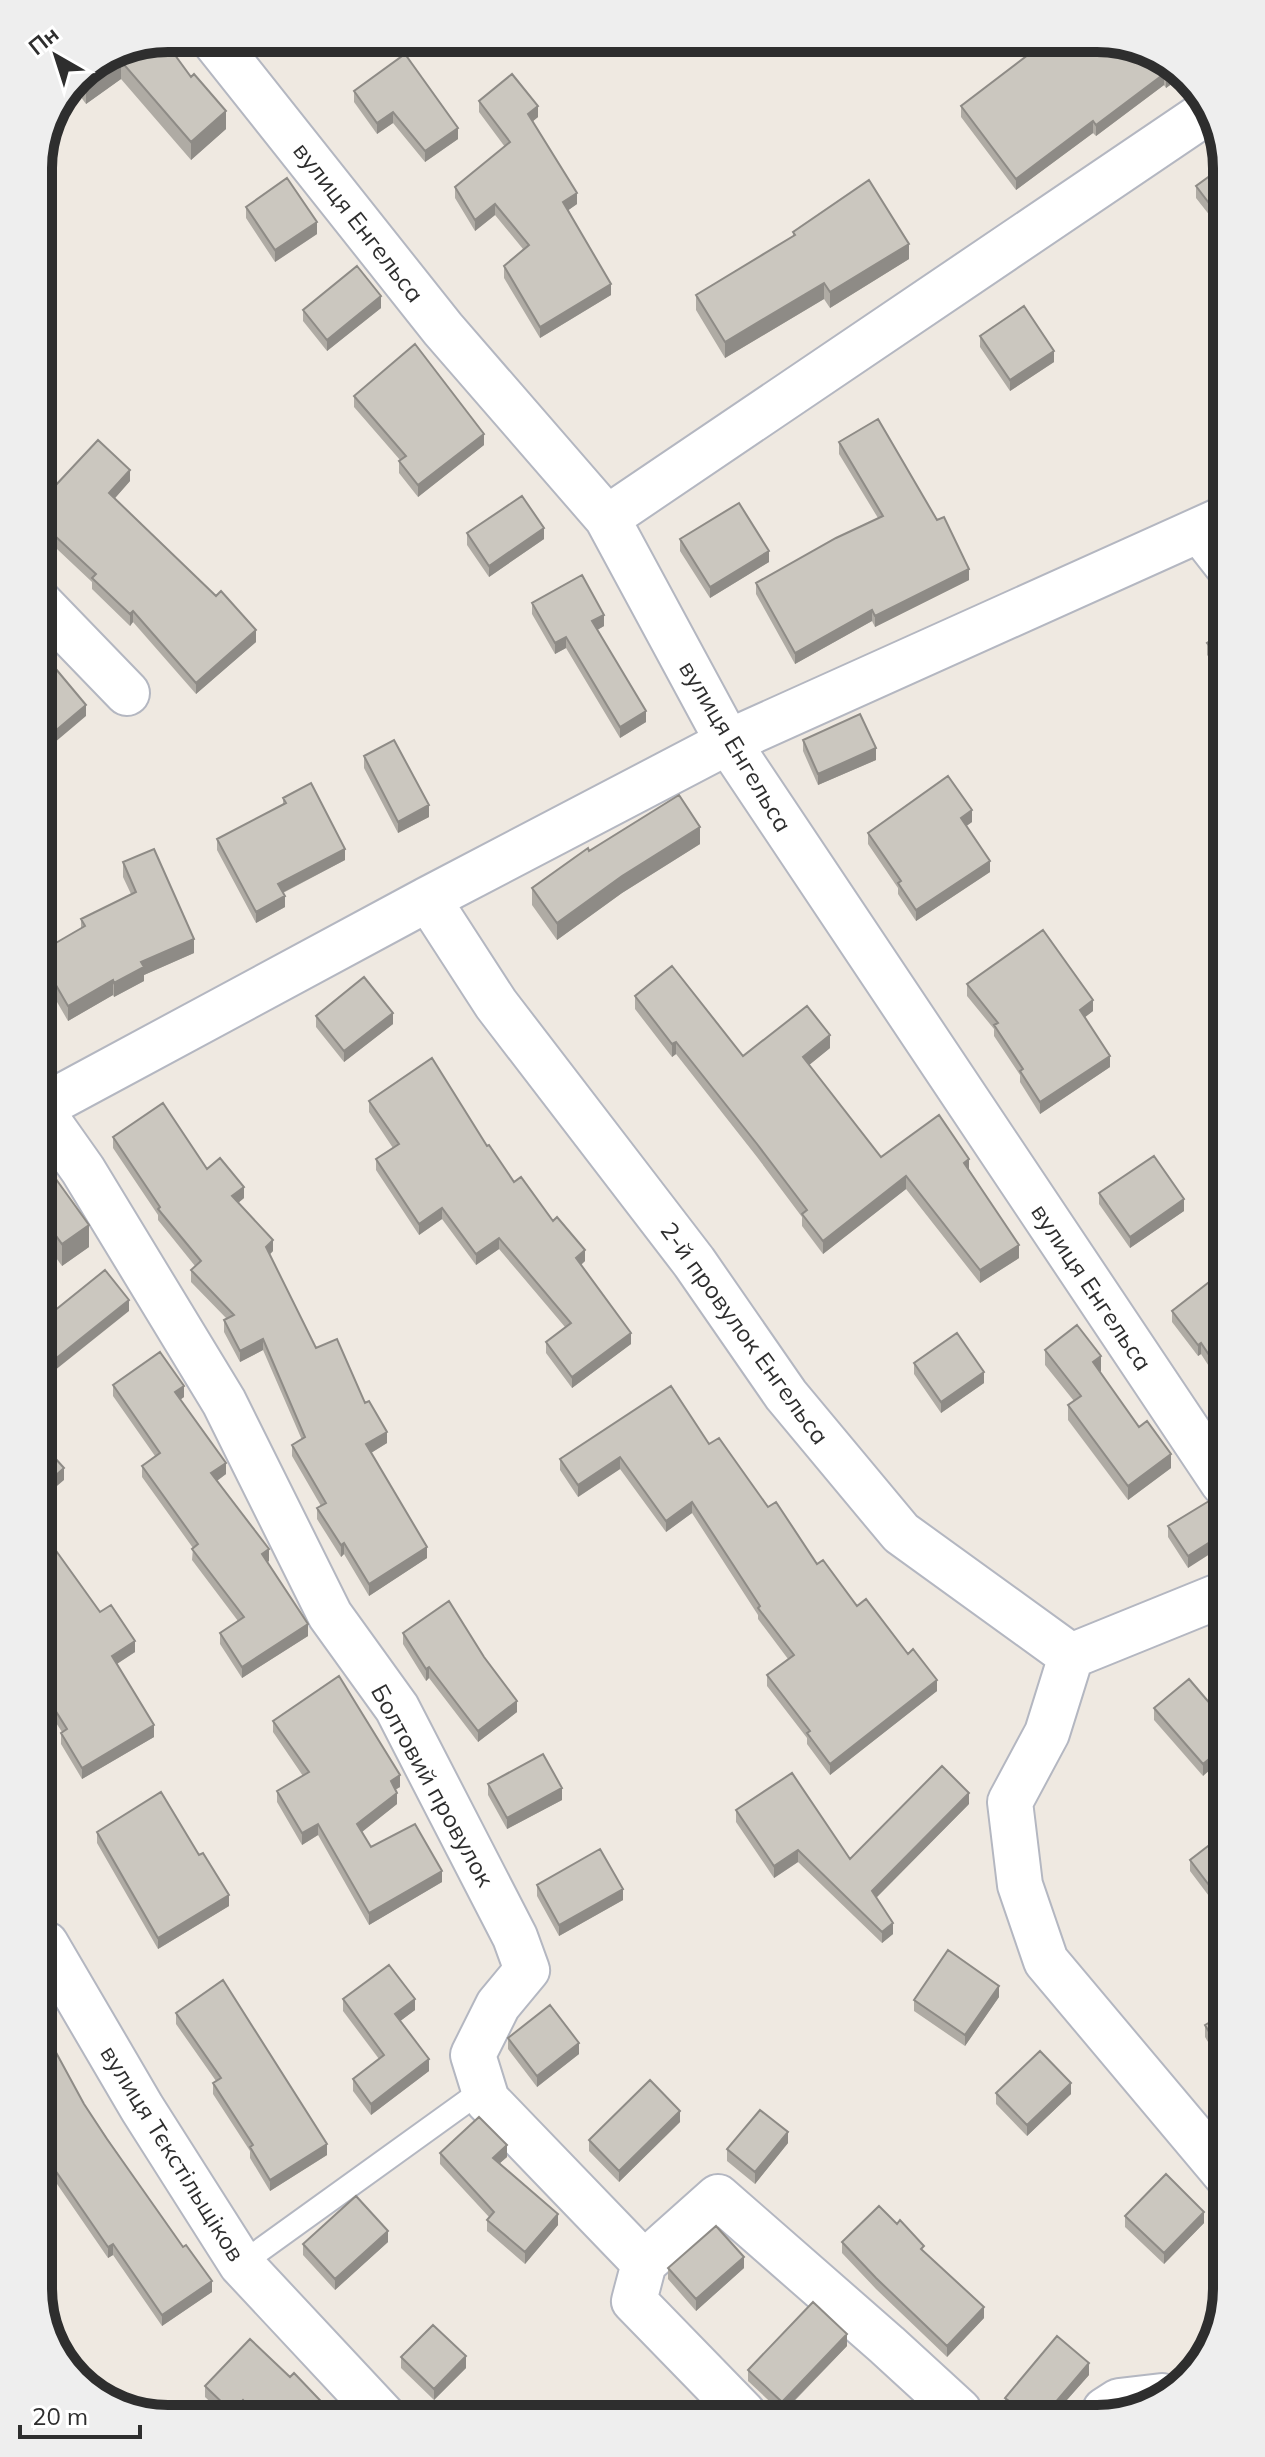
<svg xmlns="http://www.w3.org/2000/svg" width="1265" height="2457" font-family="Mulish,sans-serif">
<style>
.lines{fill:none;stroke-linecap:round;stroke-linejoin:round}
.service-casing{stroke:#b4b7c1;stroke-width:26}
.minor-casing{stroke:#b4b7c1;stroke-width:48}
.service{stroke:#fff;stroke-width:22}
.minor{stroke:#fff;stroke-width:44}
.wall{fill:#afaba4}
.shaded-wall{fill:#8e8b86}
.building{fill:#cbc7bf;stroke:#8e8b86;stroke-width:2}
.labels{text-anchor:middle;dominant-baseline:central;stroke-width:6;stroke-linejoin:round;paint-order:stroke}
.street-label{font-size:24px;fill:#2e2e2e;stroke:#fff}
.rim{fill:none;stroke:#2e2e2e;stroke-width:10}
</style>
<rect width="100%" height="100%" fill="#efe9e1"/>
<g class="lines">
<g class="service-casing">
<path id="service" d="M 1190,536 L 1219,573
M 241,2264 L 484,2089"/>
</g>
<g class="minor-casing">
<path id="minor" d="M 212,38 L 443,329 L 607,518 L 728,742 L 1223,1483
M 607,518 L 1210,110
M 40,603 L 127,693
M 428,899 L 496,1004 L 694,1262 L 786,1395 L 901,1533 L 1071,1656 L 1047,1733 L 1010,1802 L 1020,1885 L 1046,1961 L 1226,2175
M 42,1107 L 428,899 L 728,742 L 1219,521
M 42,1112 L 83,1170 L 224,1402 L 330,1615 L 397,1708 L 515,1937 L 527,1970 L 498,2005 L 473,2055 L 487,2100 L 644,2263 L 634,2301 L 743,2413
M 1071,1656 L 1224,1594
M 46,1944 L 142,2108 L 241,2264 L 384,2417
M 644,2263 L 718,2197 L 887,2345 L 959,2411
M 1105,2410 L 1119,2401 L 1162,2396"/>
</g>
<use href="#service" class="service"/>
<use href="#minor" class="minor"/>
</g>
<path class="wall" d="M 304,38 L 320,38 L 310,46 Z
M 164,40 L 226,129 L 191,160 L 121,79 L 86,104 L 72,85 L 76,76 Z
M 1031,40 L 1086,55 L 1176,65 L 1184,75 L 1166,88 L 1164,85 L 1096,136 L 1093,133 L 1016,190 L 961,117 L 961,106 L 1032,52 Z
M 354,91 L 458,139 L 425,162 L 393,123 L 377,134 L 354,102 Z
M 479,101 L 538,117 L 532,122 L 577,204 L 568,210 L 611,295 L 540,338 L 504,278 L 504,266 L 523,249 L 495,215 L 475,231 L 455,198 L 455,187 L 505,147 L 479,112 Z
M 1218,170 L 1218,226 L 1196,198 L 1196,186 Z
M 246,207 L 317,234 L 275,262 L 246,218 Z
M 793,232 L 909,259 L 830,308 L 824,299 L 725,358 L 696,310 L 696,295 L 793,237 Z
M 381,308 L 327,351 L 303,321 L 303,310 Z
M 980,336 L 1054,362 L 1010,391 L 980,347 Z
M 354,396 L 484,445 L 418,497 L 399,473 L 399,461 L 400,460 L 354,407 Z
M 839,442 L 969,580 L 875,627 L 872,621 L 795,664 L 756,594 L 756,583 L 878,518 L 839,454 Z
M 130,481 L 114,499 L 256,642 L 196,694 L 133,622 L 130,626 L 92,589 L 92,582 L 40,533 L 40,502 Z
M 467,533 L 544,539 L 489,577 L 467,545 Z
M 680,539 L 769,562 L 710,598 L 680,551 Z
M 532,603 L 604,626 L 597,630 L 646,722 L 620,738 L 566,648 L 555,654 L 532,614 Z
M 1220,634 L 1220,671 L 1207,655 L 1207,643 Z
M 803,740 L 876,760 L 818,785 L 803,751 Z
M 364,756 L 429,817 L 398,833 L 364,768 Z
M 283,798 L 345,860 L 283,893 L 285,907 L 256,923 L 217,850 L 217,839 L 283,805 Z
M 972,822 L 966,826 L 990,872 L 916,921 L 898,894 L 898,888 L 868,844 L 868,833 Z
M 700,844 L 622,893 L 557,940 L 532,905 L 532,888 L 589,851 Z
M 123,862 L 194,953 L 144,975 L 144,981 L 114,997 L 113,995 L 68,1021 L 42,976 L 42,951 L 81,928 L 81,919 L 131,894 L 123,877 Z
M 967,984 L 1093,1011 L 1085,1017 L 1110,1067 L 1040,1114 L 1020,1082 L 1020,1075 L 994,1036 L 994,1029 L 967,996 Z
M 635,996 L 743,1056 L 830,1048 L 809,1065 L 881,1157 L 969,1171 L 1019,1258 L 980,1283 L 906,1189 L 823,1254 L 802,1226 L 802,1217 L 757,1157 L 676,1054 L 672,1057 L 635,1009 Z
M 316,1016 L 393,1024 L 344,1062 L 316,1027 Z
M 369,1101 L 487,1146 L 514,1182 L 553,1221 L 585,1261 L 581,1265 L 631,1344 L 572,1388 L 546,1353 L 546,1342 L 565,1327 L 499,1249 L 476,1265 L 442,1219 L 419,1235 L 376,1170 L 376,1159 L 393,1148 L 369,1112 Z
M 113,1137 L 207,1169 L 244,1198 L 238,1203 L 273,1251 L 269,1255 L 316,1348 L 365,1403 L 387,1443 L 371,1453 L 427,1558 L 369,1596 L 344,1554 L 341,1557 L 317,1519 L 317,1508 L 321,1506 L 292,1456 L 292,1445 L 302,1440 L 263,1350 L 240,1362 L 224,1332 L 224,1320 L 227,1319 L 191,1282 L 191,1270 L 195,1266 L 158,1220 L 158,1215 L 113,1148 Z
M 43,1182 L 89,1247 L 62,1266 L 43,1240 Z
M 1099,1193 L 1184,1211 L 1130,1248 L 1099,1204 Z
M 1222,1272 L 1223,1388 L 1201,1354 L 1198,1356 L 1172,1322 L 1172,1311 Z
M 1045,1350 L 1101,1371 L 1100,1372 L 1139,1427 L 1171,1468 L 1128,1500 L 1068,1420 L 1068,1405 L 1074,1401 L 1045,1365 Z
M 914,1363 L 984,1383 L 941,1413 L 914,1374 Z
M 113,1385 L 184,1397 L 180,1400 L 226,1474 L 217,1481 L 269,1561 L 267,1562 L 308,1636 L 242,1678 L 220,1644 L 220,1633 L 238,1621 L 192,1560 L 193,1548 L 142,1477 L 142,1466 L 155,1456 L 113,1396 Z
M 709,1444 L 768,1507 L 817,1564 L 937,1691 L 830,1775 L 807,1744 L 807,1738 L 767,1686 L 767,1675 L 788,1659 L 758,1619 L 758,1615 L 692,1513 L 666,1532 L 620,1469 L 578,1497 L 560,1470 L 560,1459 Z
M 1224,1525 L 1188,1568 L 1168,1537 L 1168,1526 Z
M 44,1534 L 100,1612 L 135,1652 L 117,1664 L 154,1737 L 82,1779 L 61,1744 L 61,1733 L 62,1732 L 45,1706 Z
M 403,1633 L 517,1712 L 478,1742 L 429,1678 L 426,1681 L 403,1644 Z
M 1154,1708 L 1224,1720 L 1203,1776 L 1154,1720 Z
M 273,1721 L 400,1787 L 395,1790 L 397,1804 L 361,1832 L 371,1847 L 442,1882 L 369,1925 L 318,1835 L 302,1845 L 277,1802 L 277,1791 L 303,1776 L 273,1732 Z
M 488,1784 L 562,1800 L 507,1829 L 488,1795 Z
M 969,1804 L 876,1898 L 893,1934 L 882,1943 L 798,1862 L 774,1878 L 736,1822 L 736,1810 L 850,1859 Z
M 97,1832 L 199,1855 L 229,1906 L 158,1949 L 97,1843 Z
M 1225,1833 L 1225,1923 L 1218,1915 L 1218,1908 L 1190,1871 L 1190,1860 Z
M 537,1885 L 623,1900 L 559,1936 L 537,1896 Z
M 1225,1950 L 1226,1967 L 1223,1963 L 1223,1952 Z
M 999,1997 L 965,2046 L 914,2011 L 914,2000 Z
M 343,1999 L 415,2010 L 400,2021 L 429,2071 L 371,2115 L 353,2091 L 353,2079 L 379,2059 L 343,2011 Z
M 176,2013 L 327,2155 L 270,2191 L 250,2158 L 250,2151 L 213,2094 L 213,2083 L 216,2081 L 176,2024 Z
M 1226,2013 L 1222,2065 L 1205,2037 L 1205,2025 Z
M 508,2038 L 579,2054 L 537,2087 L 508,2049 Z
M 996,2093 L 1071,2094 L 1027,2136 L 996,2104 Z
M 84,2104 L 212,2292 L 162,2326 L 113,2255 L 108,2258 L 57,2184 L 47,2191 Z
M 680,2122 L 619,2182 L 589,2151 L 589,2140 Z
M 788,2143 L 755,2184 L 727,2161 L 727,2149 Z
M 440,2153 L 507,2157 L 500,2163 L 558,2225 L 525,2264 L 487,2231 L 487,2220 L 489,2217 L 440,2164 Z
M 1125,2216 L 1204,2223 L 1164,2264 L 1125,2227 Z
M 388,2242 L 335,2290 L 303,2255 L 303,2244 Z
M 842,2242 L 924,2252 L 984,2318 L 947,2357 L 876,2289 L 842,2253 Z
M 668,2268 L 744,2268 L 696,2311 L 668,2279 Z
M 847,2346 L 783,2413 L 782,2413 L 748,2381 L 748,2370 Z
M 401,2357 L 466,2368 L 434,2400 L 401,2368 Z
M 1089,2375 L 1058,2410 L 1007,2411 L 1005,2409 L 1005,2398 Z
M 290,2377 L 336,2417 L 249,2418 L 243,2412 L 237,2418 L 227,2418 L 205,2397 L 205,2386 Z"/>
<path class="shaded-wall" d="M 310,38 L 320,38 L 310,46 Z
M 121,61 L 121,79 L 86,104 L 86,86 Z
M 1178,68 L 1184,75 L 1166,88 L 1166,77 Z
M 1164,74 L 1164,85 L 1096,136 L 1096,125 Z
M 538,106 L 538,117 L 528,125 L 528,114 Z
M 226,111 L 226,129 L 191,160 L 191,142 Z
M 393,112 L 393,123 L 377,134 L 377,123 Z
M 1093,121 L 1093,133 L 1016,190 L 1016,179 Z
M 458,128 L 458,139 L 425,162 L 425,151 Z
M 577,193 L 577,204 L 563,214 L 563,202 Z
M 495,204 L 495,215 L 475,231 L 475,220 Z
M 317,222 L 317,234 L 275,262 L 275,250 Z
M 909,244 L 909,259 L 830,308 L 830,292 Z
M 824,283 L 824,299 L 725,358 L 725,342 Z
M 611,284 L 611,295 L 540,338 L 540,327 Z
M 381,296 L 381,308 L 327,351 L 327,340 Z
M 1054,351 L 1054,362 L 1010,391 L 1010,380 Z
M 41,401 L 41,412 L 39,414 L 39,403 Z
M 484,434 L 484,445 L 418,497 L 418,485 Z
M 130,470 L 130,481 L 109,505 L 109,493 Z
M 544,528 L 544,539 L 489,577 L 489,566 Z
M 769,551 L 769,562 L 710,598 L 710,587 Z
M 969,569 L 969,580 L 875,627 L 875,616 Z
M 872,610 L 872,621 L 795,664 L 795,653 Z
M 133,611 L 133,622 L 130,626 L 130,614 Z
M 604,615 L 604,626 L 592,633 L 592,621 Z
M 256,630 L 256,642 L 196,694 L 196,683 Z
M 566,637 L 566,648 L 555,654 L 555,643 Z
M 86,705 L 86,716 L 41,754 L 41,743 Z
M 646,711 L 646,722 L 620,738 L 620,727 Z
M 876,748 L 876,760 L 818,785 L 818,774 Z
M 429,805 L 429,817 L 398,833 L 398,822 Z
M 972,810 L 972,822 L 961,830 L 961,818 Z
M 700,827 L 700,844 L 622,893 L 557,940 L 557,923 L 622,876 Z
M 345,849 L 345,860 L 278,895 L 278,884 Z
M 990,861 L 990,872 L 916,921 L 916,910 Z
M 285,896 L 285,907 L 256,923 L 256,912 Z
M 194,939 L 194,953 L 144,975 L 144,981 L 114,997 L 114,983 L 141,962 Z
M 113,980 L 113,995 L 68,1021 L 68,1006 Z
M 1093,1000 L 1093,1011 L 1080,1021 L 1080,1010 Z
M 393,1013 L 393,1024 L 344,1062 L 344,1051 Z
M 830,1035 L 830,1048 L 803,1070 L 803,1057 Z
M 676,1042 L 676,1054 L 672,1057 L 672,1044 Z
M 1110,1056 L 1110,1067 L 1040,1114 L 1040,1102 Z
M 969,1159 L 969,1172 L 964,1163 Z
M 906,1176 L 906,1189 L 823,1254 L 823,1241 Z
M 244,1187 L 244,1198 L 232,1208 L 232,1196 Z
M 1184,1199 L 1184,1211 L 1130,1248 L 1130,1237 Z
M 442,1208 L 442,1219 L 419,1235 L 419,1224 Z
M 89,1225 L 89,1247 L 62,1266 L 62,1244 Z
M 499,1238 L 499,1249 L 476,1265 L 476,1254 Z
M 273,1240 L 273,1251 L 266,1258 L 266,1247 Z
M 1019,1245 L 1019,1258 L 980,1283 L 980,1270 Z
M 585,1250 L 585,1261 L 576,1269 L 576,1258 Z
M 129,1300 L 129,1311 L 44,1379 L 44,1368 Z
M 631,1333 L 631,1344 L 572,1388 L 572,1377 Z
M 263,1339 L 263,1350 L 240,1362 L 240,1351 Z
M 1201,1343 L 1201,1354 L 1198,1356 L 1198,1345 Z
M 1101,1356 L 1101,1371 L 1093,1377 L 1093,1362 Z
M 984,1372 L 984,1383 L 941,1413 L 941,1402 Z
M 184,1386 L 184,1397 L 175,1403 L 175,1392 Z
M 387,1432 L 387,1443 L 366,1456 L 366,1444 Z
M 1171,1454 L 1171,1468 L 1128,1500 L 1128,1486 Z
M 620,1457 L 620,1469 L 578,1497 L 578,1485 Z
M 226,1463 L 226,1474 L 211,1485 L 211,1473 Z
M 64,1468 L 64,1480 L 44,1497 L 44,1486 Z
M 692,1502 L 692,1513 L 666,1532 L 666,1521 Z
M 1224,1533 L 1224,1545 L 1188,1568 L 1188,1556 Z
M 344,1543 L 344,1554 L 341,1557 L 341,1545 Z
M 427,1547 L 427,1558 L 369,1596 L 369,1584 Z
M 269,1549 L 269,1561 L 262,1566 L 262,1554 Z
M 308,1624 L 308,1636 L 242,1678 L 242,1667 Z
M 135,1641 L 135,1652 L 112,1667 L 112,1656 Z
M 429,1667 L 429,1678 L 426,1681 L 426,1669 Z
M 937,1680 L 937,1691 L 830,1775 L 830,1764 Z
M 517,1701 L 517,1712 L 478,1742 L 478,1731 Z
M 154,1725 L 154,1737 L 82,1779 L 82,1768 Z
M 1225,1746 L 1225,1757 L 1203,1776 L 1203,1764 Z
M 400,1775 L 400,1787 L 391,1792 L 391,1781 Z
M 562,1788 L 562,1800 L 507,1829 L 507,1818 Z
M 397,1793 L 397,1804 L 357,1836 L 357,1824 Z
M 969,1793 L 969,1804 L 872,1902 L 872,1891 Z
M 318,1824 L 318,1835 L 302,1845 L 302,1833 Z
M 798,1850 L 798,1862 L 774,1878 L 774,1866 Z
M 442,1871 L 442,1882 L 369,1925 L 369,1913 Z
M 623,1889 L 623,1900 L 559,1936 L 559,1925 Z
M 229,1895 L 229,1906 L 158,1949 L 158,1938 Z
M 893,1923 L 893,1934 L 882,1943 L 882,1932 Z
M 999,1986 L 999,1997 L 965,2046 L 965,2035 Z
M 415,1999 L 415,2010 L 395,2025 L 395,2014 Z
M 579,2043 L 579,2054 L 537,2087 L 537,2076 Z
M 1226,2051 L 1226,2062 L 1222,2065 L 1222,2054 Z
M 429,2059 L 429,2071 L 371,2115 L 371,2104 Z
M 1071,2083 L 1071,2094 L 1027,2136 L 1027,2125 Z
M 680,2111 L 680,2122 L 619,2182 L 619,2171 Z
M 788,2132 L 788,2143 L 755,2184 L 755,2172 Z
M 327,2144 L 327,2155 L 270,2191 L 270,2180 Z
M 507,2145 L 507,2157 L 493,2169 L 493,2158 Z
M 57,2173 L 57,2184 L 47,2191 L 47,2180 Z
M 1204,2212 L 1204,2223 L 1164,2264 L 1164,2253 Z
M 558,2214 L 558,2225 L 525,2264 L 525,2252 Z
M 388,2231 L 388,2242 L 335,2290 L 335,2279 Z
M 113,2244 L 113,2255 L 108,2258 L 108,2247 Z
M 744,2257 L 744,2268 L 696,2311 L 696,2299 Z
M 212,2281 L 212,2292 L 162,2326 L 162,2315 Z
M 984,2307 L 984,2318 L 947,2357 L 947,2346 Z
M 847,2334 L 847,2346 L 782,2413 L 782,2402 Z
M 466,2356 L 466,2368 L 434,2400 L 434,2389 Z
M 1089,2363 L 1089,2375 L 1058,2410 L 1049,2410 Z
M 243,2400 L 243,2412 L 237,2418 L 232,2418 L 232,2412 Z"/>
<path class="building" d="M 1033,38 L 1073,38 L 1086,55 L 1108,39 L 1176,65 L 1178,68 L 1166,77 L 1164,74 L 1096,125 L 1093,121 L 1016,179 L 961,106 L 1037,48 L 1031,40 Z
M 164,40 L 191,77 L 194,74 L 226,111 L 191,142 L 121,61 L 86,86 L 78,75 Z
M 405,54 L 458,128 L 425,151 L 393,112 L 377,123 L 354,91 Z
M 512,74 L 538,106 L 528,114 L 577,193 L 563,202 L 611,284 L 540,327 L 504,266 L 529,245 L 495,204 L 475,220 L 455,187 L 510,142 L 479,101 Z
M 1218,170 L 1218,215 L 1196,186 Z
M 287,178 L 317,222 L 275,250 L 246,207 Z
M 869,180 L 909,244 L 830,292 L 824,283 L 725,342 L 696,295 L 795,235 L 793,232 Z
M 357,266 L 381,296 L 327,340 L 303,310 Z
M 1024,306 L 1054,351 L 1010,380 L 980,336 Z
M 415,344 L 484,434 L 418,485 L 399,461 L 406,456 L 354,396 Z
M 878,419 L 937,520 L 944,517 L 969,569 L 875,616 L 872,610 L 795,653 L 756,583 L 836,538 L 883,516 L 839,442 Z
M 98,440 L 130,470 L 109,493 L 216,596 L 221,591 L 256,630 L 196,683 L 133,611 L 130,614 L 92,578 L 96,574 L 40,522 L 40,502 Z
M 522,496 L 544,528 L 489,566 L 467,533 Z
M 739,503 L 769,551 L 710,587 L 680,539 Z
M 582,575 L 604,615 L 592,621 L 646,711 L 620,727 L 566,637 L 555,643 L 532,603 Z
M 1220,634 L 1220,659 L 1207,643 Z
M 40,650 L 86,705 L 41,743 Z
M 860,714 L 876,748 L 818,774 L 803,740 Z
M 394,740 L 429,805 L 398,822 L 364,756 Z
M 948,776 L 972,810 L 961,818 L 990,861 L 916,910 L 898,883 L 901,881 L 868,833 Z
M 311,783 L 345,849 L 278,884 L 285,896 L 256,912 L 217,839 L 286,803 L 283,798 Z
M 679,795 L 700,827 L 622,876 L 557,923 L 532,888 L 588,848 L 589,851 Z
M 154,849 L 194,939 L 141,962 L 144,967 L 114,983 L 113,980 L 68,1006 L 42,961 L 42,951 L 85,926 L 81,919 L 136,892 L 123,862 Z
M 1043,930 L 1093,1000 L 1080,1010 L 1110,1056 L 1040,1102 L 1020,1071 L 1023,1069 L 994,1025 L 998,1023 L 967,984 Z
M 672,966 L 743,1056 L 807,1006 L 830,1035 L 803,1057 L 881,1157 L 939,1115 L 969,1159 L 964,1163 L 1019,1245 L 980,1270 L 906,1176 L 823,1241 L 802,1214 L 807,1210 L 757,1144 L 676,1042 L 672,1044 L 635,996 Z
M 364,977 L 393,1013 L 344,1051 L 316,1016 Z
M 432,1058 L 487,1146 L 489,1145 L 514,1182 L 521,1177 L 553,1221 L 557,1217 L 585,1250 L 576,1258 L 631,1333 L 572,1377 L 546,1342 L 571,1323 L 499,1238 L 476,1254 L 442,1208 L 419,1224 L 376,1159 L 399,1144 L 369,1101 Z
M 163,1103 L 207,1169 L 220,1158 L 244,1187 L 232,1196 L 273,1240 L 266,1247 L 316,1348 L 337,1339 L 365,1403 L 369,1401 L 387,1432 L 366,1444 L 427,1547 L 369,1584 L 344,1543 L 341,1545 L 317,1508 L 326,1503 L 292,1445 L 305,1437 L 263,1339 L 240,1351 L 224,1320 L 234,1315 L 191,1270 L 201,1261 L 158,1209 L 160,1207 L 113,1137 Z
M 1154,1156 L 1184,1199 L 1130,1237 L 1099,1193 Z
M 53,1175 L 89,1225 L 62,1244 L 43,1218 L 43,1182 Z
M 105,1270 L 129,1300 L 44,1368 L 43,1320 Z
M 1222,1272 L 1223,1376 L 1201,1343 L 1198,1345 L 1172,1311 Z
M 1077,1325 L 1101,1356 L 1093,1362 L 1139,1427 L 1147,1421 L 1171,1454 L 1128,1486 L 1068,1405 L 1081,1396 L 1045,1350 Z
M 957,1333 L 984,1372 L 941,1402 L 914,1363 Z
M 160,1352 L 184,1386 L 175,1392 L 226,1463 L 211,1473 L 269,1549 L 262,1554 L 308,1624 L 242,1667 L 220,1633 L 244,1617 L 192,1549 L 198,1544 L 142,1466 L 160,1453 L 113,1385 Z
M 671,1386 L 709,1444 L 719,1438 L 768,1507 L 776,1502 L 817,1564 L 823,1560 L 857,1606 L 866,1599 L 908,1654 L 913,1649 L 937,1680 L 830,1764 L 807,1733 L 810,1731 L 767,1675 L 794,1655 L 758,1608 L 760,1606 L 692,1502 L 666,1521 L 620,1457 L 578,1485 L 560,1459 Z
M 44,1446 L 64,1468 L 44,1486 Z
M 1209,1501 L 1224,1525 L 1224,1533 L 1188,1556 L 1168,1526 Z
M 44,1534 L 100,1612 L 111,1605 L 135,1641 L 112,1656 L 154,1725 L 82,1768 L 61,1733 L 67,1729 L 45,1694 Z
M 449,1601 L 484,1657 L 517,1701 L 478,1731 L 429,1667 L 426,1669 L 403,1633 Z
M 339,1676 L 400,1775 L 391,1781 L 397,1793 L 357,1824 L 371,1847 L 415,1824 L 442,1871 L 369,1913 L 318,1824 L 302,1833 L 277,1791 L 309,1772 L 273,1721 Z
M 1189,1679 L 1224,1720 L 1225,1746 L 1203,1764 L 1154,1708 Z
M 543,1754 L 562,1788 L 507,1818 L 488,1784 Z
M 942,1766 L 969,1793 L 872,1891 L 893,1923 L 882,1932 L 798,1850 L 774,1866 L 736,1810 L 792,1773 L 850,1859 Z
M 161,1792 L 199,1855 L 203,1853 L 229,1895 L 158,1938 L 97,1832 Z
M 1225,1833 L 1225,1912 L 1218,1903 L 1221,1901 L 1190,1860 Z
M 600,1849 L 623,1889 L 559,1925 L 537,1885 Z
M 948,1950 L 999,1986 L 965,2035 L 914,2000 Z
M 389,1965 L 415,1999 L 395,2014 L 429,2059 L 371,2104 L 353,2079 L 384,2055 L 343,1999 Z
M 223,1980 L 327,2144 L 270,2180 L 250,2147 L 253,2145 L 213,2083 L 221,2078 L 176,2013 Z
M 550,2005 L 579,2043 L 537,2076 L 508,2038 Z
M 1226,2013 L 1226,2051 L 1222,2054 L 1205,2025 Z
M 46,2034 L 84,2104 L 107,2139 L 183,2247 L 186,2245 L 212,2281 L 162,2315 L 113,2244 L 108,2247 L 57,2173 L 47,2180 Z
M 1040,2051 L 1071,2083 L 1027,2125 L 996,2093 Z
M 650,2080 L 680,2111 L 619,2171 L 589,2140 Z
M 760,2110 L 788,2132 L 755,2172 L 727,2149 Z
M 479,2117 L 507,2145 L 493,2158 L 558,2214 L 525,2252 L 487,2220 L 494,2212 L 440,2153 Z
M 1166,2174 L 1204,2212 L 1164,2253 L 1125,2216 Z
M 356,2196 L 388,2231 L 335,2279 L 303,2244 Z
M 879,2206 L 897,2224 L 900,2220 L 924,2246 L 921,2249 L 984,2307 L 947,2346 L 876,2278 L 842,2242 Z
M 716,2226 L 744,2257 L 696,2299 L 668,2268 Z
M 813,2302 L 847,2334 L 782,2402 L 748,2370 Z
M 433,2325 L 466,2356 L 434,2389 L 401,2357 Z
M 1057,2336 L 1089,2363 L 1049,2410 L 1021,2410 L 1005,2398 Z
M 250,2339 L 290,2377 L 294,2373 L 336,2417 L 259,2418 L 243,2400 L 232,2412 L 205,2386 Z"/>
<g class="labels">
<g class="street-label">
<text transform="translate(359 222) rotate(52)">вулиця Енгельса</text>
<text transform="translate(736 746) rotate(59)">вулиця Енгельса</text>
<text transform="translate(1092 1287) rotate(56)">вулиця Енгельса</text>
<text transform="translate(745 1333) rotate(54)">2-й провулок Енгельса</text>
<text transform="translate(433 1785) rotate(61)">Болтовий провулок</text>
<text transform="translate(173 2153) rotate(58)">вулиця Тєкстільщіков</text>
</g>
</g>
<path d="M0 0H1265V2457H0ZM168 52H1097A116 116 0 0 1 1213 168V2289A116 116 0 0 1 1097 2405H168A116 116 0 0 1 52 2289V168A116 116 0 0 1 168 52Z" fill="#eee" fill-rule="evenodd"/>
<path class="rim" d="M168 52H1097A116 116 0 0 1 1213 168V2289A116 116 0 0 1 1097 2405H168A116 116 0 0 1 52 2289V168A116 116 0 0 1 168 52Z"/>
<g transform="translate(56 56) rotate(321)" stroke="#ffffff" stroke-width="6" paint-order="stroke">
<path d="M0-6L14 30L0 20L-14 30Z" fill="#2e2e2e"/>
<text y="-12" font-size="22" font-weight="bold" text-anchor="middle" fill="#2e2e2e">Пн</text>
</g>
<path d="M20 2425v12h120v-12" fill="none" stroke="#2e2e2e" stroke-width="4"/>
<text x="32" y="2425" font-size="24" fill="#2e2e2e" stroke="#ffffff" stroke-width="6" paint-order="stroke">20 m</text>
</svg>
